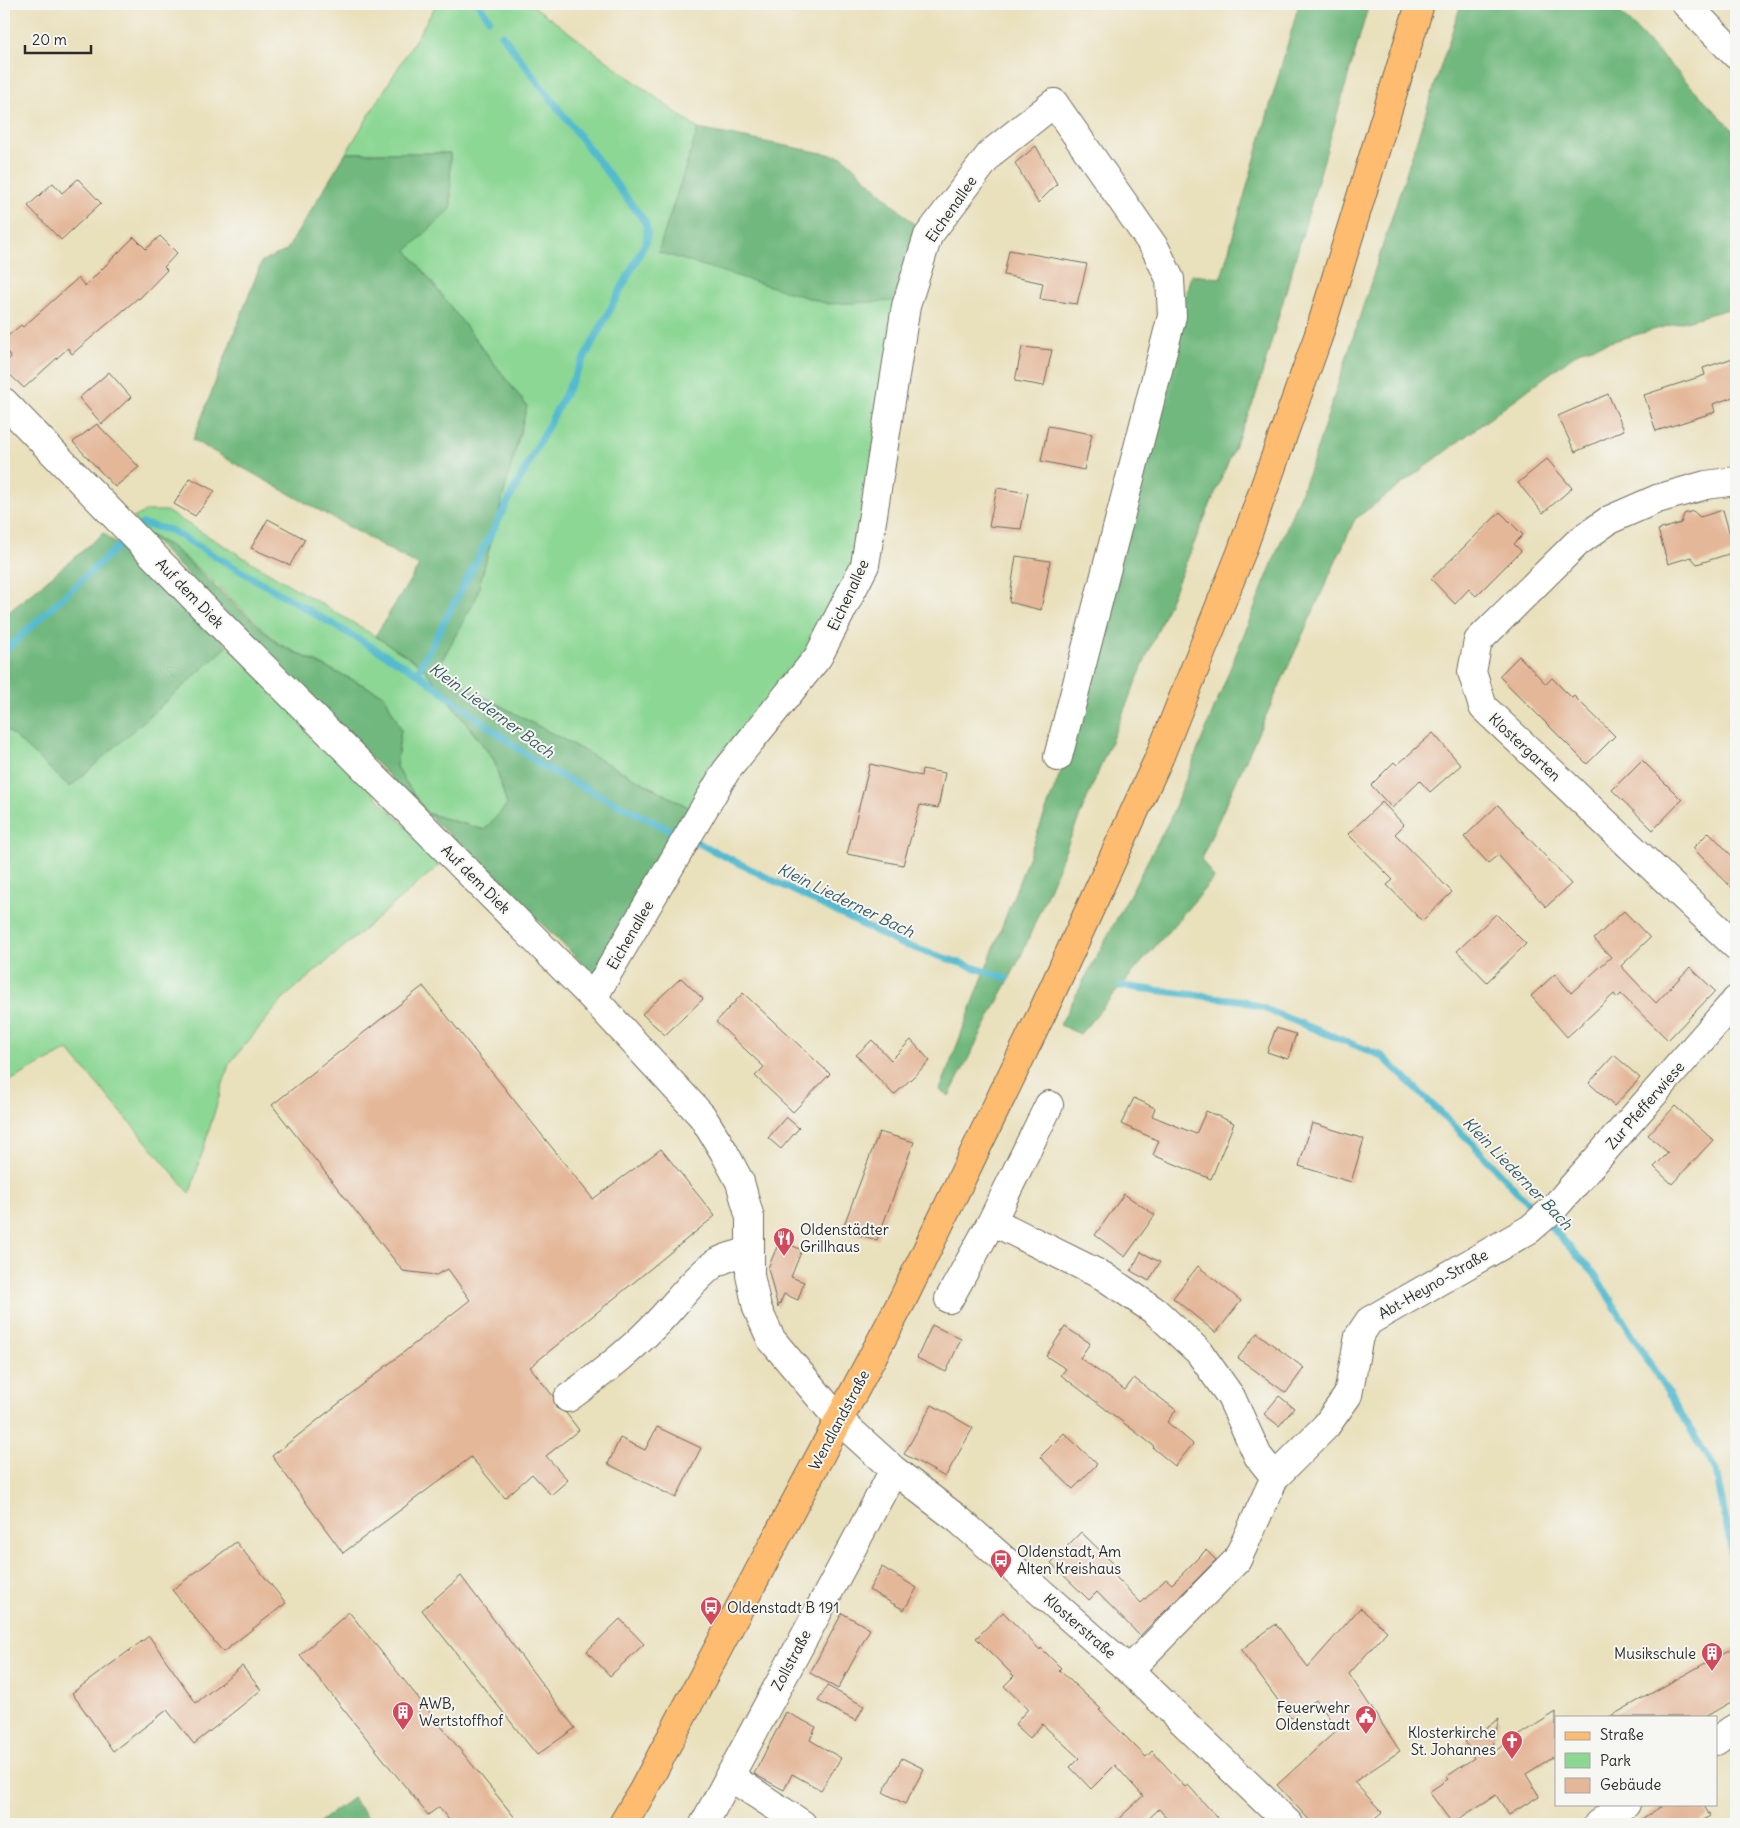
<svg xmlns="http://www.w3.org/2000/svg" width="1740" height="1828" font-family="Delius,sans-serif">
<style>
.green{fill:#8cd794;stroke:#5c8160}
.forest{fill:#71b87e;stroke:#4e7254}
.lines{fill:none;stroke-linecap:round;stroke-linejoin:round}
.stream{stroke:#52bacf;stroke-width:7}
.building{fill:#e4b799}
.minor-casing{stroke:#6e6a5e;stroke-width:30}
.major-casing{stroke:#6e6a5e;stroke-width:30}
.minor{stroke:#fff;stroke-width:28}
.major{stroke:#fdbc70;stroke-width:28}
.labels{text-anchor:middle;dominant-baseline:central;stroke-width:4;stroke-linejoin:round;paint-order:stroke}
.street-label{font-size:15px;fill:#2b2b2b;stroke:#f6f6f2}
.poi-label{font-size:15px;fill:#2b2b2b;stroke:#f6f6f2;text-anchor:start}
.water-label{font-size:16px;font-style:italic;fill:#395d64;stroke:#f6f6f2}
</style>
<rect width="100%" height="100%" fill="#f6f6f2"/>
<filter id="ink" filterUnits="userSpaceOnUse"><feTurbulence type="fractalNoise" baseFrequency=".02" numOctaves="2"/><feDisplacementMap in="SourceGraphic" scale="10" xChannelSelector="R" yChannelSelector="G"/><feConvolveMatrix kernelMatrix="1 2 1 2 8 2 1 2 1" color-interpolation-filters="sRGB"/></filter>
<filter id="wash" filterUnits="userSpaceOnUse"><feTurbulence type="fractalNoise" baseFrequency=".0096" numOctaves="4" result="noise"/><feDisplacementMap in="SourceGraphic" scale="20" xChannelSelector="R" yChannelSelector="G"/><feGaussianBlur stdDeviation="1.12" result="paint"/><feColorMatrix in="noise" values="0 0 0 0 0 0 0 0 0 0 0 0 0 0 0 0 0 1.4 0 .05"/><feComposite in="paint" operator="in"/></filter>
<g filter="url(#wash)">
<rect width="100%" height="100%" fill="#e9e0bc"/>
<path class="green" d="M 437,4 L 531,4 L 698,129 L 659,252 L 897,301 L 855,563 L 808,655 L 690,808 L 436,671 L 476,598 L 527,406 L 406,249 L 451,209 L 450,153 L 346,153 Z
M 147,511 L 166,511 L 375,636 L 422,666 L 494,760 L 507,805 L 485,830 L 426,813 L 396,767 L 401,729 L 384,695 L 279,644 L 218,586 L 172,547 L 148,535 L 133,518 Z
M 228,646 L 442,863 L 285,997 L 229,1064 L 190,1193 L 68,1050 L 4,1084 L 4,727 L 70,786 Z"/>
<path class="forest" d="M 1299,4 L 1369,4 L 1255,398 L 1021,956 L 949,1096 L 940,1090 L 1064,763 L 1191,275 L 1221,278 Z
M 1461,4 L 1612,4 L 1736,133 L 1736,307 L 1581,350 L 1355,519 L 1201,859 L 1214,878 L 1080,1034 L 1060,1025 L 1170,819 L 1312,464 Z
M 698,129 L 843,157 L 915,225 L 897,301 L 828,304 L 658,252 Z
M 346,153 L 450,153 L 451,209 L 407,250 L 527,406 L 476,598 L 436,671 L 690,808 L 595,975 L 426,813 L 148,535 L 172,547 L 278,644 L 384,695 L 401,729 L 396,767 L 426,813 L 484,830 L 507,805 L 494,760 L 466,722 L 422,666 L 375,636 L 419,566 L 193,440 L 262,261 L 286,251 Z
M 104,533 L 228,646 L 70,787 L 4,727 L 4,616 Z
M 352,1798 L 373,1824 L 339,1824 L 337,1822 L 334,1824 L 317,1824 Z"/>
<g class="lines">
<path class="stream" d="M 479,4 L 489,19
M 136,529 L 142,524 L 170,530 L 417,673 L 543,767 L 682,836
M 4,652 L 128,537
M 417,673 L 647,240 L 647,229 L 645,222 L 502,35
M 692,840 L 899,943 L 1006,978
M 1121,986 L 1245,1001 L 1382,1056 L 1473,1144 L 1539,1215
M 1546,1222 L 1594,1273 L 1716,1471 L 1734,1562 L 1736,1563"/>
</g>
<g id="blocks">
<path class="building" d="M 1036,146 L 1057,184 L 1038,203 L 1015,163 Z
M 78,179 L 101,203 L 61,240 L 28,206 L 53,183 L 62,193 Z
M 160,236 L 177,253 L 164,267 L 167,270 L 139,299 L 138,298 L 72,354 L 68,348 L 24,388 L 4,369 L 4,364 L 11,357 L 4,348 L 4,339 L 21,325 L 23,327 L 78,278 L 85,286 L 134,237 L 146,249 Z
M 1009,250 L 1087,264 L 1077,304 L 1040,299 L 1043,283 L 1004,275 Z
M 1022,347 L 1052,350 L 1044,386 L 1015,381 Z
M 1736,357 L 1736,396 L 1713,404 L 1715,412 L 1656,431 L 1644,395 L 1705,375 L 1703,368 Z
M 109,372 L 131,397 L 102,424 L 79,398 Z
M 1608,394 L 1624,430 L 1575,452 L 1558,416 Z
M 97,424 L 139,467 L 115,487 L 73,442 Z
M 1048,426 L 1092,434 L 1084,470 L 1041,461 Z
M 1547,459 L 1572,488 L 1543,513 L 1518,483 Z
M 190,478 L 215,491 L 195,516 L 174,504 Z
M 997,488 L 1028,493 L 1021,529 L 989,526 Z
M 1723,510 L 1735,552 L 1697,564 L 1691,557 L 1668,564 L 1658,530 L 1681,523 L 1684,514 L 1693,511 L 1700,517 Z
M 1500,512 L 1523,535 L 1514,544 L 1521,551 L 1476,596 L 1469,589 L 1455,604 L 1431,579 Z
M 268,519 L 305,539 L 290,565 L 251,548 Z
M 1016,556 L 1050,561 L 1041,610 L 1009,602 Z
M 1519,656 L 1546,684 L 1552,678 L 1572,698 L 1574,696 L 1615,736 L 1587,764 L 1499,676 Z
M 1433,733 L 1461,765 L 1430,792 L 1420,781 L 1392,808 L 1371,785 L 1394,762 L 1397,765 Z
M 1642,760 L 1682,800 L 1653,830 L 1612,790 Z
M 870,764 L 921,776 L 922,769 L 945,773 L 938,808 L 920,805 L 903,865 L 847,854 Z
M 1382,802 L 1404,825 L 1395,834 L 1452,892 L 1422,921 L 1387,885 L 1393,880 L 1348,834 Z
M 1498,805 L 1571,884 L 1546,907 L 1498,855 L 1488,863 L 1464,837 Z
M 1709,832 L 1736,860 L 1736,892 L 1693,848 Z
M 1624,911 L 1650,938 L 1621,966 L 1656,1003 L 1690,967 L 1715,991 L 1668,1040 L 1621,994 L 1617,998 L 1614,994 L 1567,1037 L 1531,996 L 1555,974 L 1571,993 L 1611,957 L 1594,939 Z
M 1496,914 L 1526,944 L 1487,982 L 1457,951 Z
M 681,978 L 703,999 L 665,1035 L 642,1014 Z
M 423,986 L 593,1199 L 661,1149 L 715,1216 L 530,1367 L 553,1396 L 556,1408 L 566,1413 L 579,1430 L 546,1456 L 568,1480 L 551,1495 L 532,1474 L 505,1498 L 471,1457 L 343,1553 L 272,1456 L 470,1300 L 448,1269 L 436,1275 L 403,1271 L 272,1105 Z
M 743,993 L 830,1074 L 793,1112 L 755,1076 L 764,1067 L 716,1022 Z
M 1276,1028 L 1296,1034 L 1288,1059 L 1267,1052 Z
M 872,1040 L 891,1060 L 911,1040 L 930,1061 L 894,1095 L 856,1055 Z
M 1614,1055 L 1640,1078 L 1614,1106 L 1589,1083 Z
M 1134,1098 L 1155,1108 L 1152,1116 L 1196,1134 L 1206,1111 L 1234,1123 L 1211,1179 L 1153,1155 L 1159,1141 L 1121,1124 Z
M 1675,1106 L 1713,1140 L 1672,1184 L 1654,1167 L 1668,1153 L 1648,1135 Z
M 786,1117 L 799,1128 L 781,1149 L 768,1138 Z
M 1312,1123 L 1364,1139 L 1351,1182 L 1299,1166 Z
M 879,1132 L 914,1142 L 877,1240 L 842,1230 Z
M 1124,1194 L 1155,1215 L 1125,1257 L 1095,1235 Z
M 780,1240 L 802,1250 L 791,1277 L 804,1282 L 798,1300 L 784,1294 L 778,1308 L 768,1268 Z
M 1141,1252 L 1160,1262 L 1149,1281 L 1131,1271 Z
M 1198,1266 L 1241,1301 L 1216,1333 L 1173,1298 Z
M 932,1325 L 961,1339 L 946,1372 L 917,1358 Z
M 1065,1327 L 1090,1343 L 1080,1358 L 1125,1390 L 1134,1378 L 1176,1410 L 1167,1422 L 1193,1444 L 1175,1466 L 1153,1448 L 1154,1446 L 1061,1375 L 1066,1369 L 1046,1356 Z
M 1257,1333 L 1304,1368 L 1286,1393 L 1238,1358 Z
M 1279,1396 L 1294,1408 L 1279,1426 L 1264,1414 Z
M 932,1405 L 973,1428 L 945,1477 L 904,1454 Z
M 657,1427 L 701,1448 L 676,1498 L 608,1464 L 620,1438 L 645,1450 Z
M 1064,1433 L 1097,1464 L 1073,1489 L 1040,1457 Z
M 1081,1532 L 1119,1569 L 1114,1575 L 1141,1603 L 1166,1579 L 1172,1584 L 1206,1550 L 1216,1560 L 1140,1636 L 1097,1592 L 1089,1600 L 1051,1563 Z
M 236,1542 L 286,1603 L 223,1652 L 172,1590 Z
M 882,1567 L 917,1588 L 904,1610 L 869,1590 Z
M 461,1576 L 575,1728 L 537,1755 L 422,1610 Z
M 1360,1608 L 1387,1631 L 1349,1674 L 1400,1751 L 1354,1782 L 1382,1812 L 1368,1824 L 1313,1824 L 1277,1785 L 1338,1729 L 1316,1700 L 1291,1718 L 1241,1650 L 1276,1624 L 1308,1667 Z
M 349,1612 L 520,1824 L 452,1824 L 439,1807 L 428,1815 L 300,1655 Z
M 1003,1612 L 1040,1650 L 1041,1648 L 1061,1668 L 1059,1670 L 1101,1709 L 1099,1710 L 1146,1757 L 1152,1751 L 1185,1787 L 1188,1785 L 1223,1824 L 1172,1824 L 1159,1809 L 1143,1824 L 1113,1824 L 1143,1796 L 1115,1765 L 1091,1789 L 1070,1767 L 1079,1758 L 1042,1724 L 1030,1738 L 1015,1724 L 1028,1709 L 1004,1686 L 1014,1676 L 976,1638 Z
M 842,1613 L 870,1629 L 838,1689 L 810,1673 Z
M 620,1619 L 644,1644 L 610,1676 L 587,1651 Z
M 149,1636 L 196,1703 L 242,1666 L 261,1690 L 194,1744 L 167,1710 L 113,1751 L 72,1693 Z
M 1736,1646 L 1736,1699 L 1705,1717 L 1609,1717 Z
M 827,1686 L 864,1706 L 856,1721 L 818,1701 Z
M 786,1712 L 816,1727 L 810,1740 L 841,1758 L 821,1790 L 792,1774 L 784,1790 L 754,1774 Z
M 1556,1712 L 1556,1755 L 1526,1774 L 1539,1796 L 1509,1815 L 1496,1795 L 1452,1823 L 1429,1792 L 1448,1779 L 1446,1777 L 1474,1758 L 1465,1741 L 1499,1719 L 1490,1754 Z
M 902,1758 L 924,1769 L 905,1804 L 883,1792 Z
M 1665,1804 L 1703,1804 L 1710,1816 L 1697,1824 L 1634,1824 Z"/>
</g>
</g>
<g filter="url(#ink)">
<use href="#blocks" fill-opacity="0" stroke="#6e6a5e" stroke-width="1"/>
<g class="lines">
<g class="minor-casing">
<path id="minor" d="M 1686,4 L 1736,55
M 4,402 L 215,619 L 412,815 L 593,998 L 702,1116 L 723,1150 L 740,1182 L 750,1218 L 750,1275 L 757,1308 L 771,1339 L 839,1420 L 894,1470 L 959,1520 L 1129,1670 L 1289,1824
M 1736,481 L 1706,485 L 1657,499 L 1609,520 L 1577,543 L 1478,641 L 1472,672 L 1483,707 L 1736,946
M 593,998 L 726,771 L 818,657 L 865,565 L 906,306 L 928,236 L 991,153 L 1054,103 L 1155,248 L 1170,279 L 1172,316 L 1058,757
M 1049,1105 L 992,1221 L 1103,1276 L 1155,1311 L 1199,1352 L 1231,1397 L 1258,1456 L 1275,1477 L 1237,1560 L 1129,1670
M 949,1299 L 992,1221
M 568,1398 C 598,1376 627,1354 653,1327 C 674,1307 691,1281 714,1264 C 724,1257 738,1255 750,1251
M 1275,1477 L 1326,1426 L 1348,1395 L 1359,1336 L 1369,1321 L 1530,1229 L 1553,1209 L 1736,1000
M 1716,1741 L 1733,1729
M 729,1776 L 802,1824
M 704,1824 L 894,1470
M 1598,1824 L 1626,1804"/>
</g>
<g class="major-casing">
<path id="major" d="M 623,1824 L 642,1792 L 903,1299 L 1043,1011 L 1159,758 L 1241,553 L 1318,337 L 1420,4"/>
</g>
<use href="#minor" class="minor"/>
<use href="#major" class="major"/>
</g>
</g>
<defs>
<g id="restaurant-pin" transform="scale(1.125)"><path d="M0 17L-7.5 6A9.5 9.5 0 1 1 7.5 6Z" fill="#d1495b" stroke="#f6f6f2"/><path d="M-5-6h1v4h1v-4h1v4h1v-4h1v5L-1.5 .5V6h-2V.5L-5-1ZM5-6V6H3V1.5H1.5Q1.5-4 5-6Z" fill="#fff"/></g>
<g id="bus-pin" transform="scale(1.125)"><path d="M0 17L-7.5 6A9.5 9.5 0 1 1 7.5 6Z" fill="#d1495b" stroke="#f6f6f2"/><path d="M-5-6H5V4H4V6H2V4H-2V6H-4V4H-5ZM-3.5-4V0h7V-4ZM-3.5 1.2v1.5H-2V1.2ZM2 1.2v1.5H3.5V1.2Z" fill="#fff"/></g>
<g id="building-pin" transform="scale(1.125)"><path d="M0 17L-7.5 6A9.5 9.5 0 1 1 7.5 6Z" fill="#d1495b" stroke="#f6f6f2"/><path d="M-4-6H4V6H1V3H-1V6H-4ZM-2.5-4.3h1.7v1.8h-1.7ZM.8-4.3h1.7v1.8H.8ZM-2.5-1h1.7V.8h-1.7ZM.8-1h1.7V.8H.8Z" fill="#fff"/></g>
<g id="civic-pin" transform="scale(1.125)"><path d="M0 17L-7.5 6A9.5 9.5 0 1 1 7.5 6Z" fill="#d1495b" stroke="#f6f6f2"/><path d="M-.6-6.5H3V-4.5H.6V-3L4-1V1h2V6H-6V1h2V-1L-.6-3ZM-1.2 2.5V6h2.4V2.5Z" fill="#fff"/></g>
<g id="church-pin" transform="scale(1.125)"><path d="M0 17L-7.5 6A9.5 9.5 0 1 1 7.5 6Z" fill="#d1495b" stroke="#f6f6f2"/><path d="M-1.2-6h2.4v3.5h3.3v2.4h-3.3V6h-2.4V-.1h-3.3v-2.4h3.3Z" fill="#fff"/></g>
</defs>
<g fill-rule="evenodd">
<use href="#restaurant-pin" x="784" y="1238"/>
<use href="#bus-pin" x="1001" y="1560"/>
<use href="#bus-pin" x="711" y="1607"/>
<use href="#building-pin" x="1712" y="1653"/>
<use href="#building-pin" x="403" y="1712"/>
<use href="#civic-pin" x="1366" y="1716"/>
<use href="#church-pin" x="1512" y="1741"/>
</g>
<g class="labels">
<g class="street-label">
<text transform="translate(951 209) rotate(-55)">Eichenallee</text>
<text transform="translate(190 593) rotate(46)">Auf dem Diek</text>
<text transform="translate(848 595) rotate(-65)">Eichenallee</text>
<text transform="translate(1525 747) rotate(43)">Klostergarten</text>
<text transform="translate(476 879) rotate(45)">Auf dem Diek</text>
<text transform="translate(630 935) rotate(-60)">Eichenallee</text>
<text transform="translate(1645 1105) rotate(-49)">Zur Pfefferwiese</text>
<text transform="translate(1433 1284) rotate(-30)">Abt-Heyno-Straße</text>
<text transform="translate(839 1420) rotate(-62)">Wendlandstraße</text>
<text transform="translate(1080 1626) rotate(41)">Klosterstraße</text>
<text transform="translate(791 1660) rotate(-62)">Zollstraße</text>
</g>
<g class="poi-label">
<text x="800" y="1229">Oldenstädter<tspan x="800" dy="17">Grillhaus</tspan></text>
<text x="1017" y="1551">Oldenstadt, Am<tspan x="1017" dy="17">Alten Kreishaus</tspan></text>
<text x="727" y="1607">Oldenstadt B 191</text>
<text x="1696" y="1653" text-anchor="end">Musikschule</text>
<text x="419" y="1703">AWB,<tspan x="419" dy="17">Wertstoffhof</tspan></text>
<text x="1350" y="1707" text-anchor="end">Feuerwehr<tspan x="1350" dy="17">Oldenstadt</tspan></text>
<text x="1496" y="1732" text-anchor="end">Klosterkirche<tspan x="1496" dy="17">St. Johannes</tspan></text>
</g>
<g class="water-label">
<text transform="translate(492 710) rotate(36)">Klein Liederner Bach</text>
<text transform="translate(846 900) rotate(26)">Klein Liederner Bach</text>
<text transform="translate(1518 1173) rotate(46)">Klein Liederner Bach</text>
</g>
</g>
<rect width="1740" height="1828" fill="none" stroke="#f6f6f2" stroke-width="20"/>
<rect x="1555" y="1716" width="162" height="90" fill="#f6f6f2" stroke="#a5a5a2"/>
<rect x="1565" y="1732" width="25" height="8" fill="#fdbc70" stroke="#a5a5a2"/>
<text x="1600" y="1740" font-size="15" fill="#2b2b2b">Straße</text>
<rect x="1565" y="1753" width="25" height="15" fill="#8cd794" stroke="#a5a5a2"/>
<text x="1600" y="1766" font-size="15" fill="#2b2b2b">Park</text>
<rect x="1565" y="1778" width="25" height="15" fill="#e4b799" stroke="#a5a5a2"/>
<text x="1600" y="1790" font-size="15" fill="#2b2b2b">Gebäude</text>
<path d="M25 45v8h66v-8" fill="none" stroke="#2b2b2b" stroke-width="2.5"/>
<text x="32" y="45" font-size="15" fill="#2b2b2b" stroke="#f6f6f2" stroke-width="4" paint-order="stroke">20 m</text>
</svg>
